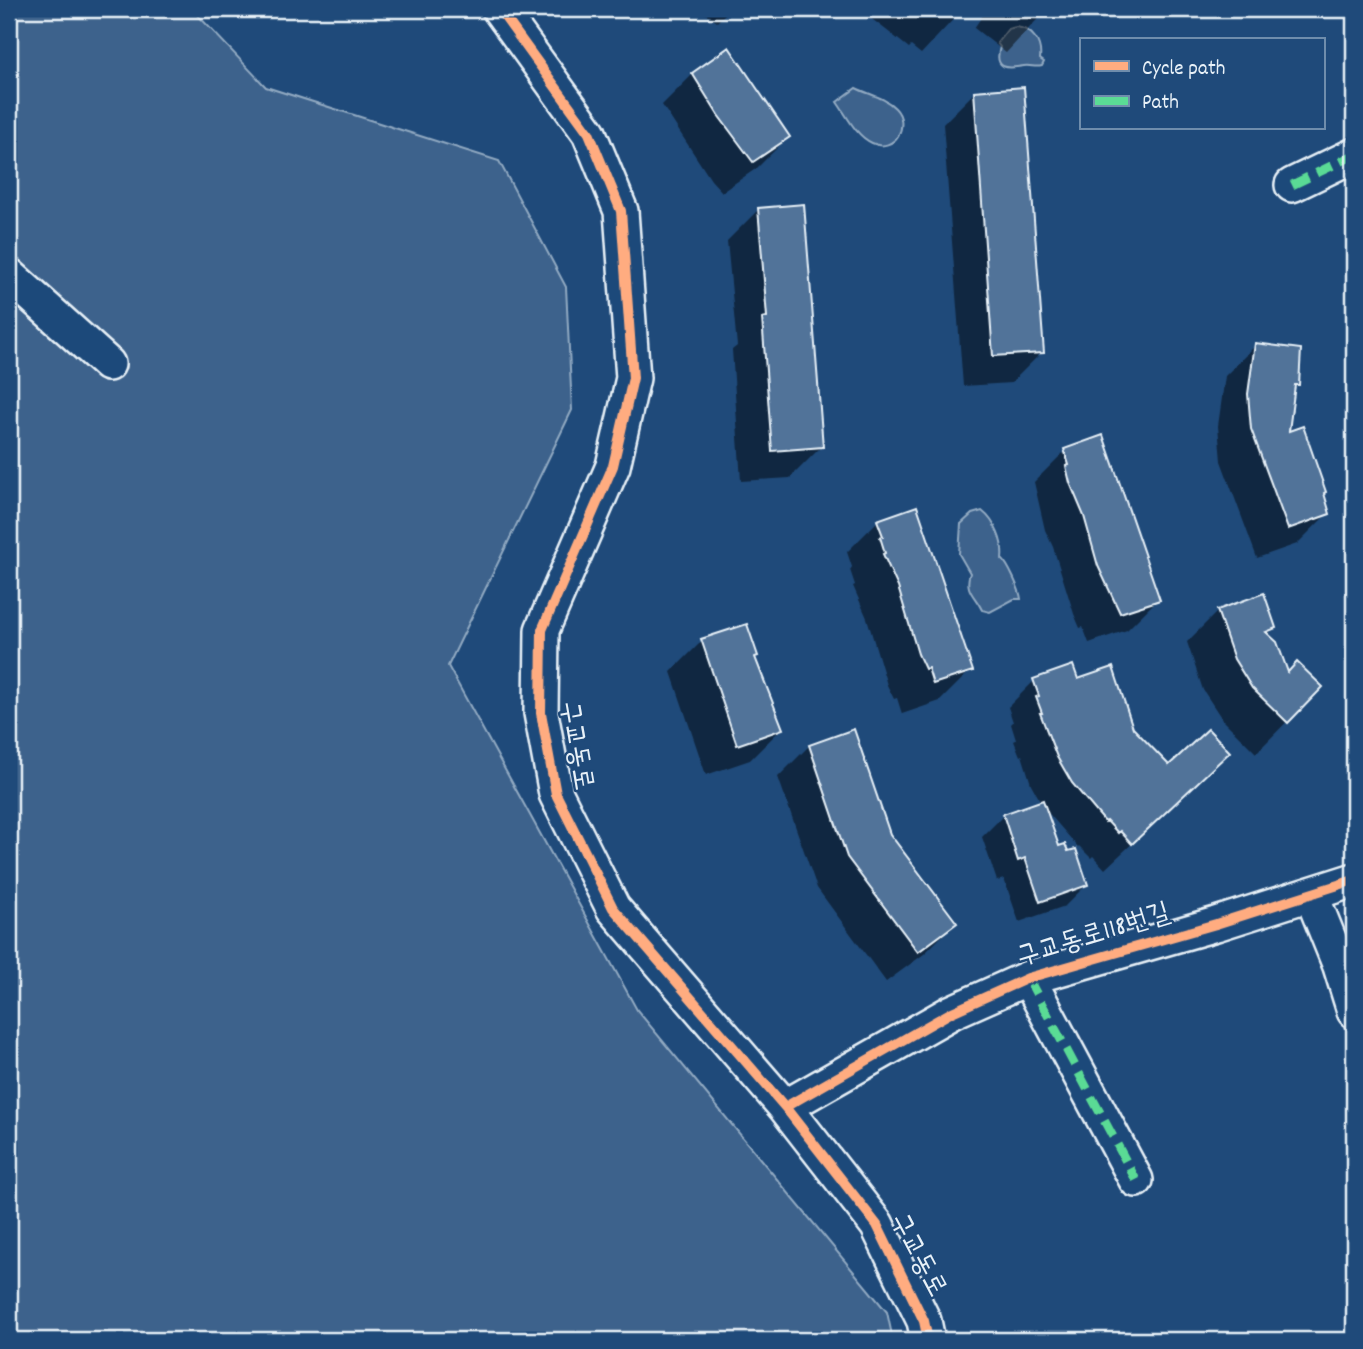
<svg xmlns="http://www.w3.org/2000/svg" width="1363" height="1349" font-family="Dekko,'Poor Story',sans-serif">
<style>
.green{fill:#3c628c;stroke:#92aac2;stroke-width:2}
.shadow{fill:#0007}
.building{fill:#517399;stroke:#e8f1f8;stroke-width:2}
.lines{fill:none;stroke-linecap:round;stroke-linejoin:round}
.minor-casing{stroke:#e8f1f8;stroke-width:38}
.minor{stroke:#1f4a7a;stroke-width:33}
.quiet{stroke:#5adb95;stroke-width:9;stroke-dasharray:18 9;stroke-linecap:butt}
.cycleway-casing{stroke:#1f4a7a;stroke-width:15}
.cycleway{stroke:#ffac80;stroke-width:10}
.labels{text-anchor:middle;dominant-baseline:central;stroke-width:5;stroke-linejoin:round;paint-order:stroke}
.street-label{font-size:28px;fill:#e8f1f8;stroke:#1f4a7a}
</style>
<rect width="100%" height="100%" fill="#1f4a7a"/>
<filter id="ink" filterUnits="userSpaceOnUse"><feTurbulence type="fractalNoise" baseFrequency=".0143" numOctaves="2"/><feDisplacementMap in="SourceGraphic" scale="14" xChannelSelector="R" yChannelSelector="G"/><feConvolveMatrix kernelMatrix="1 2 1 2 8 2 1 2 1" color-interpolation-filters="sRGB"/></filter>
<g filter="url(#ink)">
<path class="green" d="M 9,9 L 192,9 L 266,87 L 499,161 L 566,287 L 572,410 L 448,666 L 637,1010 L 887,1312 L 893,1340 L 9,1340 Z
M 1016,27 C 1033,29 1042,43 1040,59 L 1044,62 L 1042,66 C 1035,68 1031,65 1024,66 C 1008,69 993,70 1000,47 L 997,43 L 1008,29 Z
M 856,88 C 870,95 884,97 895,108 C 911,124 895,154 872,143 C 856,136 847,116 837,102 Z
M 982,511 C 995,521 1004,542 1002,559 C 1008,564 1020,590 1021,599 L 1014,599 L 990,612 L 982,610 C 975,595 964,591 970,573 L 959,554 L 961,524 L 972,514 Z"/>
<path class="shadow" d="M 700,9 L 730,9 L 717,22 Z
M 863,9 L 963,9 L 921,54 L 911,46 L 909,48 L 890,33 L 864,13 L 866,11 Z
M 987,9 L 1047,9 L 1006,53 L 974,28 Z
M 693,74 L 788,137 L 757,168 L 722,192 L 711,180 L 662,105 Z
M 974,93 L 1042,352 L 1011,383 L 963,386 L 943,124 Z
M 758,210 L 821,447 L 790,478 L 741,481 L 732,350 L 737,346 L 727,241 Z
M 1256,345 L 1297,385 L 1293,389 L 1287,433 L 1328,513 L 1297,544 L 1257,558 L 1221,461 L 1218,426 L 1225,376 Z
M 1065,451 L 1158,599 L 1127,630 L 1089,643 L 1083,627 L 1080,628 L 1074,614 L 1053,547 L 1045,530 L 1034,482 Z
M 878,521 L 971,670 L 940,701 L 902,714 L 897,698 L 894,699 L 887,685 L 867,618 L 853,586 L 855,585 L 850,570 L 852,567 L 847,552 Z
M 1218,611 L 1274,627 L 1267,635 L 1287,675 L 1321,687 L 1256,753 L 1222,719 L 1203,690 L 1187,642 Z
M 702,641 L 754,658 L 781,729 L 750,760 L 706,775 L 671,672 Z
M 1034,681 L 1077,681 L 1132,729 L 1169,768 L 1202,778 L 1105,869 L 1093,856 L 1091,858 L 1079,846 L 1078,847 L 1045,809 L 1058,849 L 1086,885 L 1065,906 L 1019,922 L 1004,879 L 997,881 L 982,837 L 1003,816 L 1041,802 L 1031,784 L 1022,755 L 1020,756 L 1014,741 L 1016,740 L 1011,724 L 1013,722 L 1008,707 Z
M 809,746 L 888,835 L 955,923 L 924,954 L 886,982 L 817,888 L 778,777 Z"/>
<path class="building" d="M 729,47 L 790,137 L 753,162 L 718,115 L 692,73 Z
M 1024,87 L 1044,353 L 993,356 L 974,91 Z
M 804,204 L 823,447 L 772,451 L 762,318 L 767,317 L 758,208 Z
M 1255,343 L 1301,349 L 1299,385 L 1295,385 L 1289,431 L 1303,426 L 1326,492 L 1324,493 L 1330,514 L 1288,529 L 1251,429 L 1248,394 Z
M 1103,435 L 1160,600 L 1120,613 L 1098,566 L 1084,516 L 1070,483 L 1066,466 L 1069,465 L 1064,449 Z
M 917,506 L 973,671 L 933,684 L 928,668 L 925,669 L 918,654 L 898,587 L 883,554 L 885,553 L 880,537 L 883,536 L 877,520 Z
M 1264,593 L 1276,628 L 1266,632 L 1277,642 L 1288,672 L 1297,662 L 1323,687 L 1288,723 L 1252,688 L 1234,659 L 1217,610 Z
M 747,624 L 758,656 L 755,657 L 783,729 L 737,745 L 701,639 Z
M 1073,665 L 1078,679 L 1113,667 L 1133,728 L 1169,765 L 1208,729 L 1230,752 L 1132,844 L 1120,831 L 1118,833 L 1107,821 L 1105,822 L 1072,783 L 1057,757 L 1040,713 L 1042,713 L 1036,697 L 1039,696 L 1033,679 Z
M 854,729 L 890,834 L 957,923 L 918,952 L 847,857 L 809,745 Z
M 1043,800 L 1059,846 L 1065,844 L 1068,851 L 1076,849 L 1088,885 L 1040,902 L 1025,858 L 1018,861 L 1003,814 Z"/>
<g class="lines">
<g class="minor-casing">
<path id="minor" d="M 499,9 L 589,133 L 621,211 L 633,378 L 613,466 L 542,630 L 541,713 L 556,794 L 613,908 L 785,1107 L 877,1225 L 924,1321 L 928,1340
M 1292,185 L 1354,155
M 9,275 L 108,364
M 1311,894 L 1340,966 L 1354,1011
M 1028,978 L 1136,1180
M 785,1107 L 952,1012 L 1028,978 L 1216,924 L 1354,880"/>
</g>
<use href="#minor" class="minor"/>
<path class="quiet" d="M 1292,185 L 1354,155
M 1028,978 L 1136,1180"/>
<g class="cycleway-casing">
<path id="cycleway" d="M 499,9 L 589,133 L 621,211 L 633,378 L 613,466 L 542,630 L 541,713 L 556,794 L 613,908 L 785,1107 L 877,1225 L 924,1321 L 928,1340
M 785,1107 L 952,1012 L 1028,978 L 1216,924 L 1354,880"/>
</g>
<use href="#cycleway" class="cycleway"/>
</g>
</g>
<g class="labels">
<g class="street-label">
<text transform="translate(574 746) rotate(80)">구교동로</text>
<text transform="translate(1094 937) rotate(-17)">구교동로118번길</text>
<text transform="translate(916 1256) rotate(62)">구교동로</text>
</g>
</g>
<rect width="1363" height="1349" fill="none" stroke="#1f4a7a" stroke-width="35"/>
<rect x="18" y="18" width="1328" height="1314" fill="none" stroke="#e8f1f8" stroke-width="2.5" filter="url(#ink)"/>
<rect x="1080" y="38" width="245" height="91" fill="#1f4a7a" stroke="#6f8dac" stroke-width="2"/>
<rect x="1094" y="61" width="35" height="10" fill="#ffac80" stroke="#6f8dac" stroke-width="2"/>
<text x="1142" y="74" font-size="21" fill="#e8f1f8">Cycle path</text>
<rect x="1094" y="96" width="35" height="10" fill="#5adb95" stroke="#6f8dac" stroke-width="2"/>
<text x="1142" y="108" font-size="21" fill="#e8f1f8">Path</text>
</svg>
